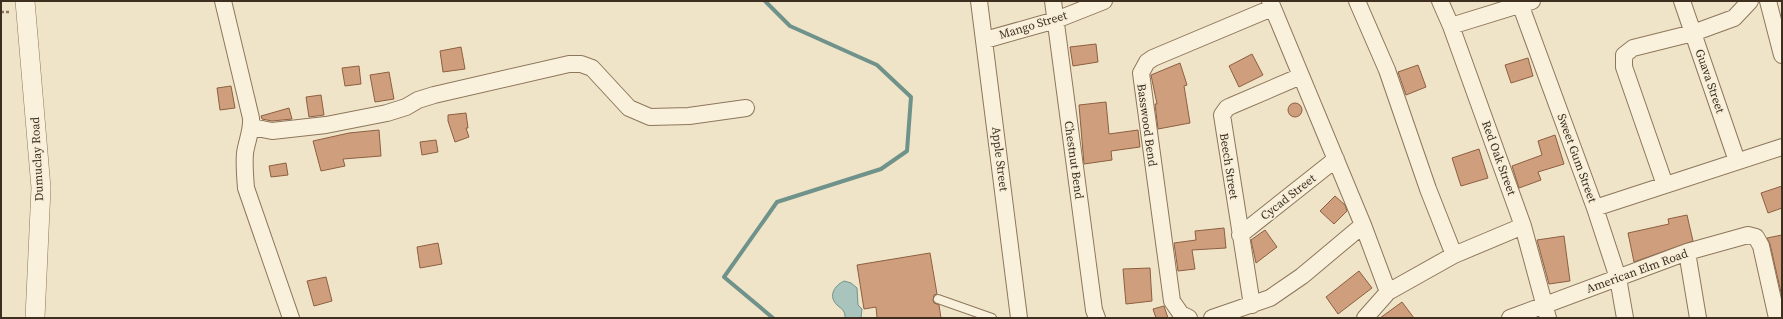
<svg xmlns="http://www.w3.org/2000/svg" width="1783" height="319" font-family="'Source Serif 4',serif">
<style>
.water{fill:#a9c4bc;stroke:#6f938a}
.lines{fill:none;stroke-linecap:round;stroke-linejoin:round}
.stream{stroke:#6f938a;stroke-width:4}
.building{fill:#cf9f7d;stroke:#8d5f41}
.service-casing{stroke:#8d765c;stroke-width:10}
.minor-casing{stroke:#8d765c;stroke-width:18}
.tertiary-casing{stroke:#8d765c;stroke-width:20}
.path{stroke:#8d765c;stroke-width:2.5;stroke-dasharray:3 2;stroke-linecap:butt}
.service{stroke:#faf1dc;stroke-width:8}
.minor{stroke:#faf1dc;stroke-width:16}
.tertiary{stroke:#faf1dc;stroke-width:19}
.labels{text-anchor:middle;dominant-baseline:central;stroke-width:3.5;stroke-linejoin:round;paint-order:stroke}
.street-label{font-size:12px;fill:#3d2e20;stroke:#f7eed8}
</style>
<rect width="100%" height="100%" fill="#f0e4c8"/>
<path class="water" d="M 844,281 L 851,283 L 857,288 L 858,305 L 862,309 L 861,318 L 845,318 C 845,316 845,314 844,312 C 843,309 839,307 837,305 C 828,296 834,286 844,281 Z"/>
<g class="lines">
<path class="stream" d="M 765,1 L 790,26 L 877,65 L 911,97 L 907,151 L 881,169 L 777,202 L 724,277 L 773,318"/>
</g>
<path class="building" d="M 1096,44 L 1098,62 L 1073,66 L 1070,47 Z
M 461,47 L 465,69 L 443,72 L 440,51 Z
M 1252,54 L 1263,75 L 1239,87 L 1229,66 Z
M 1528,58 L 1533,76 L 1511,83 L 1505,65 Z
M 1180,63 L 1187,85 L 1184,86 L 1190,123 L 1158,129 L 1155,104 L 1157,104 L 1151,75 Z
M 1418,65 L 1426,87 L 1406,95 L 1398,72 Z
M 359,66 L 361,84 L 345,86 L 342,68 Z
M 389,72 L 394,99 L 375,102 L 370,75 Z
M 231,86 L 235,108 L 220,110 L 217,88 Z
M 321,95 L 324,115 L 309,117 L 306,97 Z
M 1106,102 L 1109,134 L 1138,130 L 1140,147 L 1111,151 L 1112,160 L 1084,164 L 1079,105 Z
M1288 110a7 7 0 1 1 14 0a7 7 0 1 1-14 0Z
M 289,108 L 292,119 L 272,121 L 262,119 L 261,116 Z
M 466,113 L 468,128 L 466,128 L 469,137 L 455,142 L 448,121 L 448,115 Z
M 379,130 L 381,156 L 343,159 L 345,166 L 321,171 L 313,141 L 349,133 Z
M 1555,135 L 1564,164 L 1538,172 L 1541,180 L 1519,188 L 1512,166 L 1542,155 L 1538,141 Z
M 436,140 L 438,152 L 422,155 L 420,142 Z
M 1479,149 L 1488,178 L 1461,186 L 1452,158 Z
M 286,163 L 288,175 L 271,177 L 269,166 Z
M 1782,186 L 1782,208 L 1768,213 L 1761,193 Z
M 1335,196 L 1345,205 L 1347,211 L 1334,224 L 1320,211 Z
M 1687,215 L 1693,241 L 1634,262 L 1628,233 L 1669,224 L 1668,219 Z
M 1224,228 L 1226,248 L 1192,250 L 1195,269 L 1178,271 L 1174,243 L 1196,240 L 1195,231 Z
M 1265,230 L 1277,247 L 1256,263 L 1251,240 Z
M 1782,235 L 1782,297 L 1770,244 L 1767,238 Z
M 1564,236 L 1570,281 L 1549,284 L 1537,240 Z
M 438,243 L 442,264 L 420,268 L 417,247 Z
M 930,253 L 937,294 L 934,295 L 933,300 L 934,303 L 939,305 L 941,318 L 877,318 L 876,307 L 864,309 L 857,265 Z
M 1150,268 L 1152,301 L 1126,304 L 1123,269 Z
M 1359,271 L 1372,288 L 1338,314 L 1326,297 Z
M 326,277 L 332,301 L 314,306 L 307,281 Z
M 1402,302 L 1414,318 L 1380,318 Z
M 1164,306 L 1168,318 L 1156,318 L 1153,309 Z"/>
<g class="lines">
<g class="service-casing">
<path id="service" d="M 938,299 L 992,318"/>
</g>
<g class="minor-casing">
<path id="minor" d="M 223,1 L 251,118 C 252,130 247,140 245,153 C 244,165 245,176 246,188 L 291,318
M 979,1 L 1019,318
M 1053,1 L 1094,310 L 1097,318
M 1270,1 L 1363,225 L 1388,292
M 1357,1 L 1387,70 L 1428,189 L 1454,255
M 1440,1 L 1451,26 L 1523,226 L 1548,318
M 1519,1 L 1595,208 L 1618,278 L 1625,318
M 1682,1 L 1737,161
M 1768,1 L 1782,55
M 1451,26 L 1532,1
M 985,40 L 1056,20 L 1104,1
M 252,127 L 272,131 L 326,125 L 387,113 L 406,107 L 418,100 L 434,95 L 569,64 L 581,64 L 592,68 L 629,108 L 650,117 L 689,116 L 746,108
M 1665,185 L 1624,67 L 1624,55 L 1633,48 L 1693,33 L 1734,18 L 1750,1
M 1595,208 L 1782,147
M 1240,235 L 1336,159
M 1687,252 L 1698,318
M 1252,305 L 1222,115 L 1227,108 L 1231,106 L 1301,76
M 1189,318 L 1181,314 L 1172,301 L 1141,73 L 1147,62 L 1153,58 L 1272,8
M 1212,318 L 1270,298 L 1302,276 L 1363,225
M 1365,318 L 1388,292 L 1454,255 L 1523,226
M 1510,318 L 1687,252 L 1748,235 L 1756,237 L 1761,246 L 1777,318"/>
</g>
<g class="tertiary-casing">
<path id="tertiary" d="M 25,1 L 41,188 L 35,318"/>
</g>
<path class="path" d="M 1,12 L 11,12"/>
<use href="#service" class="service"/>
<use href="#minor" class="minor"/>
<use href="#tertiary" class="tertiary"/>
</g>
<g class="labels">
<g class="street-label">
<text transform="translate(1033 25) rotate(-17)">Mango Street</text>
<text transform="translate(1710 81) rotate(71)">Guava Street</text>
<text transform="translate(1147 125) rotate(82)">Basswood Bend</text>
<text transform="translate(1499 158) rotate(70)">Red Oak Street</text>
<text transform="translate(1577 158) rotate(70)">Sweet Gum Street</text>
<text transform="translate(37 159) rotate(-93)">Dumuclay Road</text>
<text transform="translate(1000 159) rotate(83)">Apple Street</text>
<text transform="translate(1074 160) rotate(82)">Chestnut Bend</text>
<text transform="translate(1229 166) rotate(81)">Beech Street</text>
<text transform="translate(1288 197) rotate(-38)">Cycad Street</text>
<text transform="translate(1637 271) rotate(-20)">American Elm Road</text>
</g>
</g>
<rect width="1783" height="319" fill="none" stroke="#3d2e20" stroke-width="4"/>
</svg>
